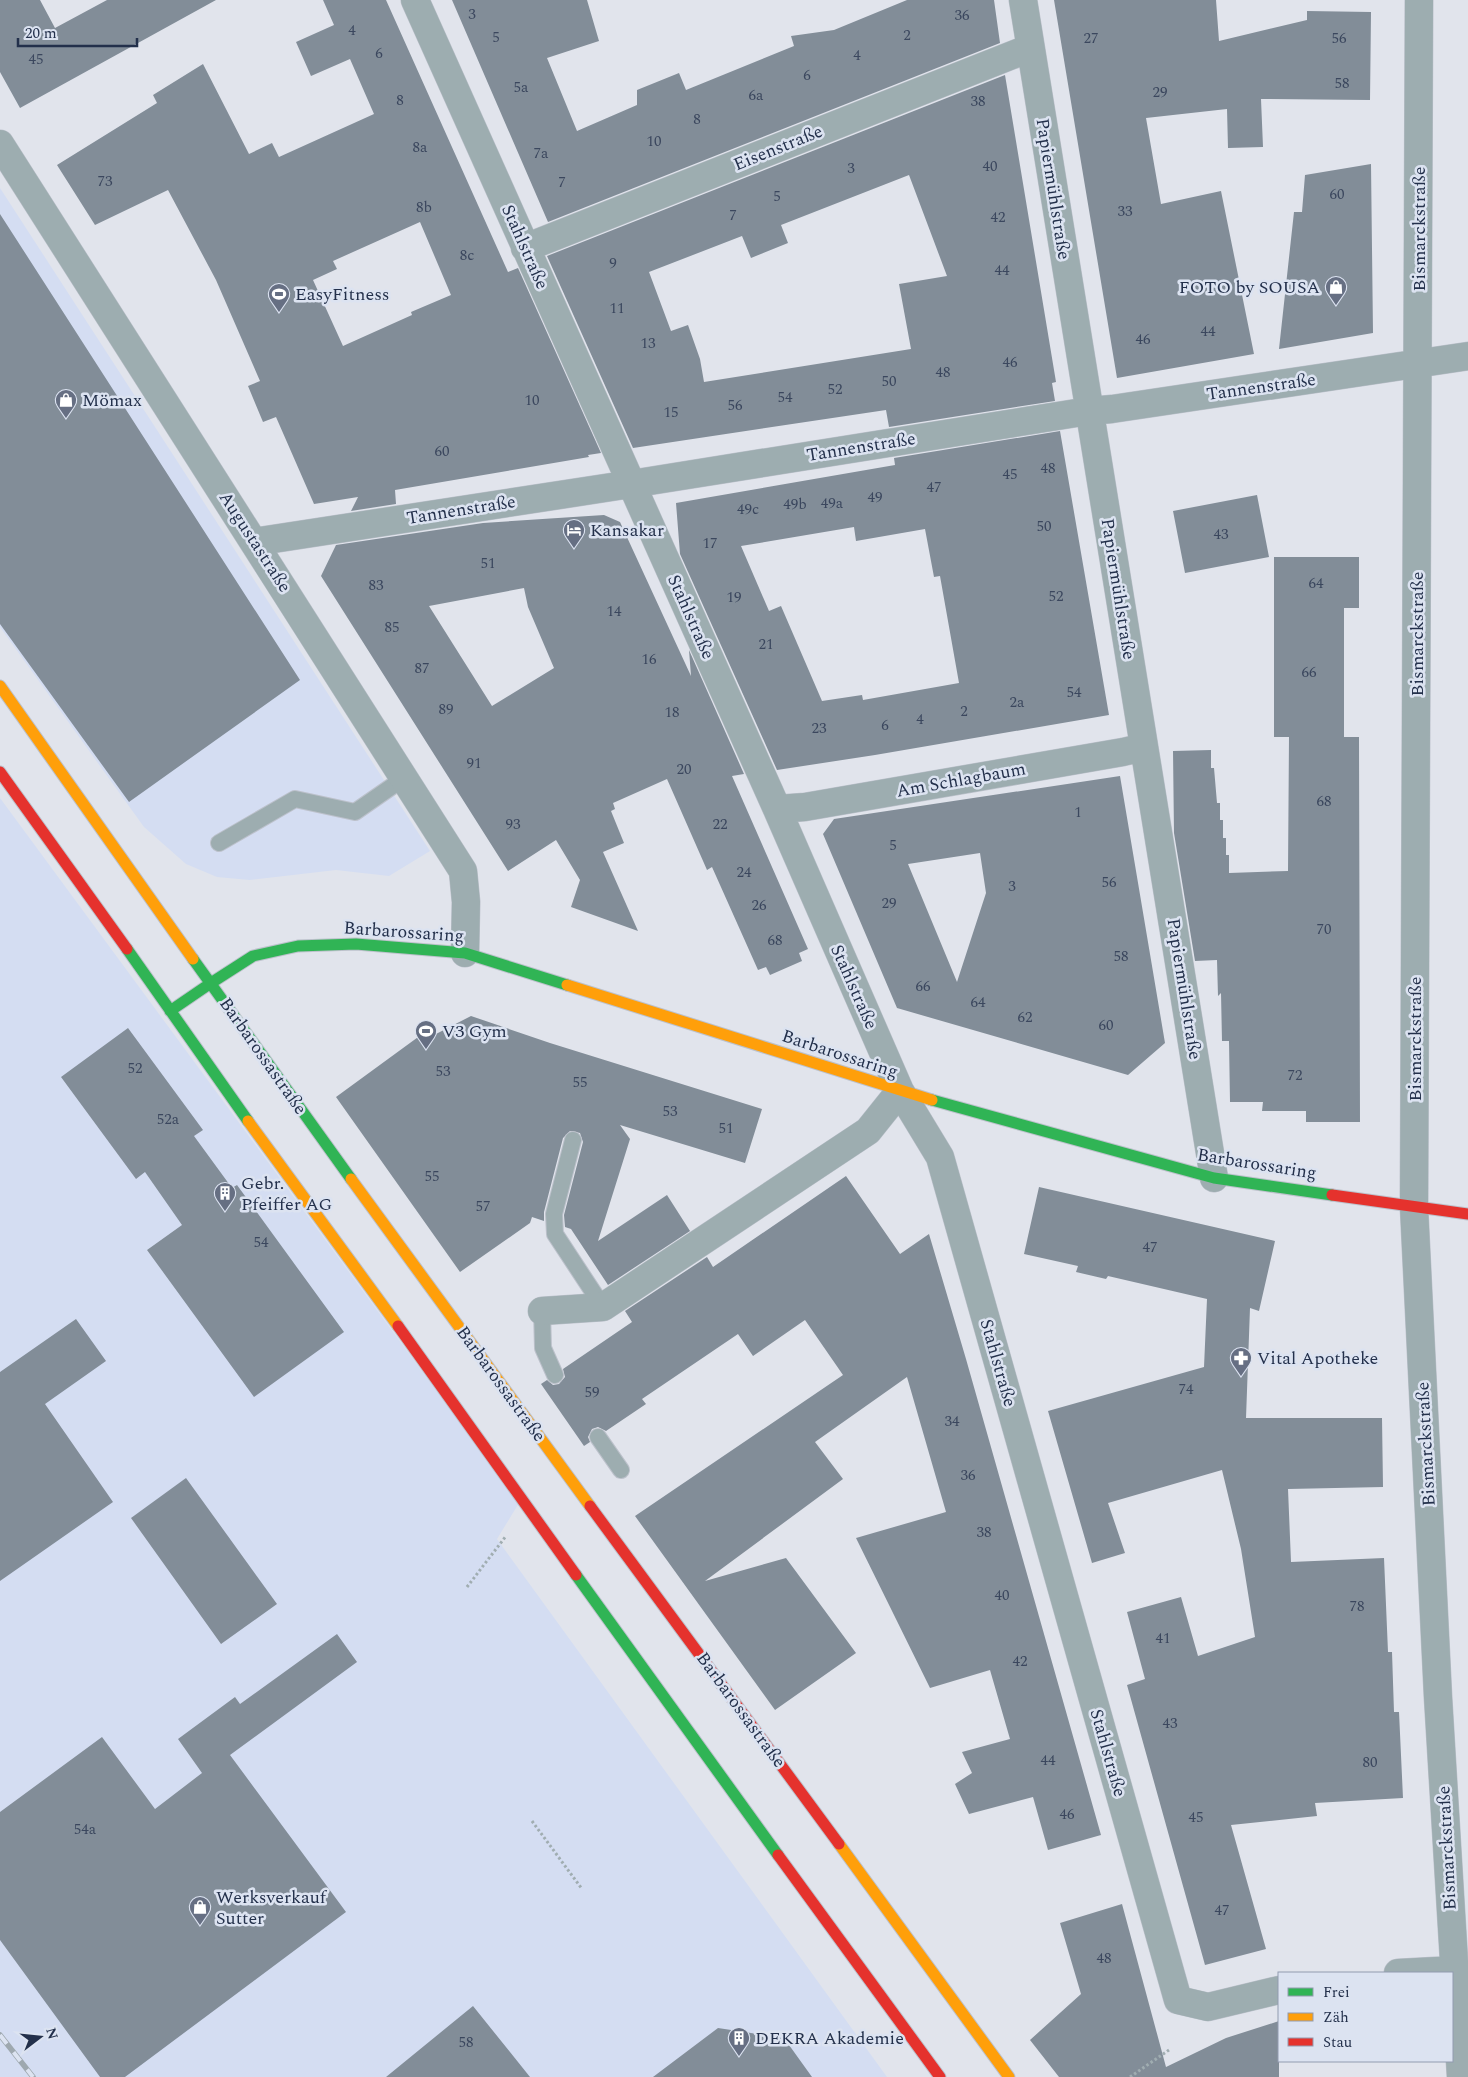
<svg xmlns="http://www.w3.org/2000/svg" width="1468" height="2077" font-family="Spectral,serif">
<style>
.built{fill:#d4ddf2}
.building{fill:#828d98;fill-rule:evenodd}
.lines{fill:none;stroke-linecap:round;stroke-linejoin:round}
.lane-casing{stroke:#bcc1cb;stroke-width:18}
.street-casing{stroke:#bcc1cb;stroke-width:29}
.fast-casing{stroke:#bcc1cb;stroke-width:13}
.slow-casing{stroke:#bcc1cb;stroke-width:13}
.jam-casing{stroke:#bcc1cb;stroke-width:13}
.path{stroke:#a0adb1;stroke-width:3;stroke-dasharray:2.5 2.5;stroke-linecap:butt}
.lane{stroke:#9dadb0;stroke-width:16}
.street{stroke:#9dadb0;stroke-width:28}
.fast{stroke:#30b455;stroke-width:11}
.slow{stroke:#ff9f0a;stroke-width:11}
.jam{stroke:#e5322d;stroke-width:11}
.rail-casing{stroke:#9ea8af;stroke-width:5.5}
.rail{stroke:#dce3f1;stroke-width:4;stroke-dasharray:11;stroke-linecap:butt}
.labels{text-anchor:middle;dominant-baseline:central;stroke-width:5;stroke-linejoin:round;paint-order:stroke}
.number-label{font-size:15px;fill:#3b475e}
.street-label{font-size:18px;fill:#23304b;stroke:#dce3f1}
.poi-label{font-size:18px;fill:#23304b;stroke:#dce3f1;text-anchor:start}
</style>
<rect width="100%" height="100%" fill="#e1e4ec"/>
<path class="built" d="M 0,188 L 430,851 L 389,876 L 336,870 L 250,880 L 217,877 L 186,864 L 144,827 L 0,627 Z
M 0,798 L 519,1503 L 497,1539 L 887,2077 L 0,2077 Z"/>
<path class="building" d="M 0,0 L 40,0 L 55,28 L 107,0 L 216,0 L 20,108 L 0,72 Z
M 323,0 L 386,0 L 508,272 L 518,268 L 601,453 L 588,455 L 589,457 L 395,490 L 396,504 L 351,511 L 358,497 L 314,504 L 276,417 L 263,422 L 248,386 L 260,381 L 216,280 L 168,190 L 95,225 L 57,165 L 157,103 L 153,95 L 203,64 L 249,154 L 272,143 L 279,157 L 374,114 L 350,59 L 311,76 L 296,42 L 334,25 ZM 420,222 L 451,295 L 411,312 L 412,315 L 343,346 L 313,280 L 337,269 L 333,261 Z
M 452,0 L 587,0 L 599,41 L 547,58 L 577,131 L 637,105 L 637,90 L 679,73 L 686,90 L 794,46 L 791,36 L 834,30 L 907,0 L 994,0 L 1000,43 L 548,222 Z
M 1054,0 L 1216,0 L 1219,41 L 1307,20 L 1307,11 L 1371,12 L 1370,100 L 1261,99 L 1263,147 L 1228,148 L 1227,109 L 1146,118 L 1161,204 L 1221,191 L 1254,354 L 1117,378 Z
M 1005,75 L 1056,382 L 1052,383 L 1055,401 L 889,427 L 886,410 L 633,448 L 547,256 ZM 909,175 L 947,276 L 899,284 L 911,349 L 704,382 L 700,359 L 688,325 L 671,331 L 649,272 L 742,236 L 751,258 L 788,243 L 781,225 Z
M 1371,164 L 1373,333 L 1279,349 L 1294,212 L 1302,212 L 1305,175 Z
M 0,214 L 300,680 L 129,802 L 0,624 Z
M 1060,431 L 1109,715 L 875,755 L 777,770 L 680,554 L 676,503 L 895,465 L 894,458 ZM 854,527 L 856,541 L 925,529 L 934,577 L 940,576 L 959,683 L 863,700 L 862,695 L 822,701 L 781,606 L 769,611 L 741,546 Z
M 1257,495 L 1269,557 L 1185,573 L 1173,511 Z
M 604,515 L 620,522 L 691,676 L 689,650 L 744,774 L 732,776 L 808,949 L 799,953 L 802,961 L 770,975 L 766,967 L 758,970 L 712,867 L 707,870 L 667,779 L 613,803 L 615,809 L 611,811 L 624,843 L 603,852 L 638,931 L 571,907 L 580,880 L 556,840 L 508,871 L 321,576 L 336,545 L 483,523 ZM 524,588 L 528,607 L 554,668 L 492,706 L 429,606 Z
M 1274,557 L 1359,557 L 1359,608 L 1344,608 L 1344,737 L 1359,737 L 1360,1122 L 1306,1122 L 1306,1111 L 1262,1111 L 1263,1102 L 1230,1102 L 1229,1041 L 1222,1041 L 1221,993 L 1218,996 L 1217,960 L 1195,961 L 1174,833 L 1173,751 L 1211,750 L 1211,768 L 1214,768 L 1217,803 L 1220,803 L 1220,820 L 1223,820 L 1223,838 L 1226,838 L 1226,855 L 1229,855 L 1229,873 L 1288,871 L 1289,737 L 1274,737 Z
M 1120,776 L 1165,1043 L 1128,1075 L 897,1008 L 823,834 L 834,819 ZM 980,853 L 986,893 L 957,982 L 908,864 Z
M 471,1016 L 550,1043 L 762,1109 L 745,1163 L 620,1125 L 630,1139 L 598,1241 L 667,1195 L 690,1231 L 608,1285 L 571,1229 L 565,1227 L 564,1215 L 583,1142 L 580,1133 L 570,1131 L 563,1138 L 544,1212 L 544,1221 L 532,1217 L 530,1223 L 460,1272 L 336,1097 L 425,1032 L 436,1034 Z
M 128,1028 L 203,1130 L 194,1136 L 232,1188 L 237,1185 L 344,1332 L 254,1397 L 147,1250 L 182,1225 L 145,1172 L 136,1179 L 61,1077 Z
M 846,1176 L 900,1254 L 929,1234 L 966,1359 L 1101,1835 L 1048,1850 L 1033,1797 L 969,1814 L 955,1784 L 972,1773 L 962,1752 L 1010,1739 L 990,1670 L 930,1688 L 856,1538 L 946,1512 L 907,1377 L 815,1442 L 843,1479 L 705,1581 L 786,1558 L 856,1653 L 775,1710 L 635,1516 L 843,1375 L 805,1320 L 753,1356 L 738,1334 L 642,1399 L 646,1404 L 606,1431 L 598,1427 L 592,1429 L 588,1437 L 590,1442 L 584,1446 L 541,1384 L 547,1380 L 553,1385 L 559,1384 L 565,1377 L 563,1369 L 632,1322 L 625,1311 L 707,1257 L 713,1267 Z
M 1039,1187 L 1275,1241 L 1259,1311 L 1250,1308 L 1246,1418 L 1382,1418 L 1383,1487 L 1288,1489 L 1291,1562 L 1384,1558 L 1388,1652 L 1392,1652 L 1394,1712 L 1399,1712 L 1403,1798 L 1315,1803 L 1317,1816 L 1231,1825 L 1266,1949 L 1205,1965 L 1127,1685 L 1145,1679 L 1127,1612 L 1181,1597 L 1198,1656 L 1255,1637 L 1241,1549 L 1222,1470 L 1108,1503 L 1125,1553 L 1092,1563 L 1048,1411 L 1204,1367 L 1207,1299 L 1108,1276 L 1106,1279 L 1076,1272 L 1078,1266 L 1024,1254 Z
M 76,1319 L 106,1361 L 45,1404 L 113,1502 L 0,1581 L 0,1372 Z
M 186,1478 L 277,1604 L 221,1644 L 131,1518 Z
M 337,1634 L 357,1662 L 230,1755 L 346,1912 L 125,2077 L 100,2077 L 0,1940 L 0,1812 L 102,1737 L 155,1809 L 202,1773 L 178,1739 L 235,1697 L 240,1704 Z
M 1122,1904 L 1166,2067 L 1226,2038 L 1279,2021 L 1279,2077 L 1059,2077 L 1030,2040 L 1081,1994 L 1060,1923 Z
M 473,2006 L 530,2077 L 386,2077 Z
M 718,2028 L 784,2038 L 812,2077 L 653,2077 Z"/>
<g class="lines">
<g class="lane-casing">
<path id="lane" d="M 219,843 L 295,799 L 355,812 L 404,778
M 573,1140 L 554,1214 L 555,1234 L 603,1307
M 542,1311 L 543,1348 L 555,1375
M 598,1437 L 621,1470"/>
</g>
<g class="street-casing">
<path id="street" d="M 415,0 L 777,809 L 900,1091 L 940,1157 L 1178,2000 L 1208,2007 L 1279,1990
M 1023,0 L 1214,1178
M 1419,0 L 1414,1207 L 1438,1697 L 1461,2077
M 0,144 L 463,871 L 466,902 L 465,953
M 525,248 L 1030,48
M 254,542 L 631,484 L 1089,411 L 1112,409 L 1468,356
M 777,809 L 805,807 L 1123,752 L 1144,747
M 542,1311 L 603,1307 L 868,1131 L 900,1091
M 1398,1973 L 1454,1970"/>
</g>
<g class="fast-casing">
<path id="fast" d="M 127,949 L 248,1121
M 193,959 L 351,1179
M 211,983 L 253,956 L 298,946 L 356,944 L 465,953 L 567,985
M 170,1011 L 211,983
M 932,1100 L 1214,1178 L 1332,1195
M 576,1575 L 778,1855"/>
</g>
<g class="slow-casing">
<path id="slow" d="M 0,686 L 193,959
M 567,985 L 932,1100
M 248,1121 L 398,1326
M 351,1179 L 590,1506
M 839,1844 L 1009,2077"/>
</g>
<g class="jam-casing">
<path id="jam" d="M 0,772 L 127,949
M 1332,1195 L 1468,1214
M 398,1326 L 576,1575
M 590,1506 L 839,1844
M 778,1855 L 940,2077"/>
</g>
<path class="path" d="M 467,1587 L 506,1536
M 532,1821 L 582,1889
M 1130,2077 L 1169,2050"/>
<use href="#lane" class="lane"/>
<use href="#street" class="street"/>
<use href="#fast" class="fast"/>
<use href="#slow" class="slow"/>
<use href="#jam" class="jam"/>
<g class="rail-casing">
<path id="rail" d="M 0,2035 L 33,2077"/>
</g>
<use href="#rail" class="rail"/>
</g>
<defs>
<g id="shop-pin" transform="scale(1.125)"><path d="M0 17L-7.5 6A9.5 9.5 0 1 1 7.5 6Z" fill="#666f83" stroke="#dce3f1"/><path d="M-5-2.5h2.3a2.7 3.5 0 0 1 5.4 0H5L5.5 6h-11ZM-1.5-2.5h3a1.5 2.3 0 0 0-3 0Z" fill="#fff"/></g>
<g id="stadium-pin" transform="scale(1.125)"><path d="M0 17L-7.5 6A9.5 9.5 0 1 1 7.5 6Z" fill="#666f83" stroke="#dce3f1"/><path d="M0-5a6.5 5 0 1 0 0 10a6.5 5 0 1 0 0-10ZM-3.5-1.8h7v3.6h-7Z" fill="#fff"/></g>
<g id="hotel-pin" transform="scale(1.125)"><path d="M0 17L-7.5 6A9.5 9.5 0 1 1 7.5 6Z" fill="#666f83" stroke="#dce3f1"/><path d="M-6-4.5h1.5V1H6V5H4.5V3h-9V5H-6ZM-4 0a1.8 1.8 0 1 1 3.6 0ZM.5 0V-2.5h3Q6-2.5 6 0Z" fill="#fff"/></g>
<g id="building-pin" transform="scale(1.125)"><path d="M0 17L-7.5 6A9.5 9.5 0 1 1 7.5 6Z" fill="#666f83" stroke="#dce3f1"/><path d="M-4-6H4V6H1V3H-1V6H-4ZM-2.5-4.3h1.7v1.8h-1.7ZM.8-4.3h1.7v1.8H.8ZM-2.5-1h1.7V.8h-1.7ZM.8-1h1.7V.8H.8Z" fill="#fff"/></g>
<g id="pharmacy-pin" transform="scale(1.125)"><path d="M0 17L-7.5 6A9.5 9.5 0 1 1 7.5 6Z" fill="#666f83" stroke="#dce3f1"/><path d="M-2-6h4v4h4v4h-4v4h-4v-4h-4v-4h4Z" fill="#fff"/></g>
</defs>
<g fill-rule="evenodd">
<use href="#shop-pin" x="1336" y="287"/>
<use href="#stadium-pin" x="279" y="294"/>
<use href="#shop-pin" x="66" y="400"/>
<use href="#hotel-pin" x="574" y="530"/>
<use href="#stadium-pin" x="426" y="1031"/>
<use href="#building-pin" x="225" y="1193"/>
<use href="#pharmacy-pin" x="1241" y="1358"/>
<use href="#shop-pin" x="200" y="1907"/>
<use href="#building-pin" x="739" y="2038"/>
</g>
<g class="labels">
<g class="number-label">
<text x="472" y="14">3</text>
<text x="962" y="15">36</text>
<text x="352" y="30">4</text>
<text x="907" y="35">2</text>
<text x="496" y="37">5</text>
<text x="1091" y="38">27</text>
<text x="1339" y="38">56</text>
<text x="379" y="53">6</text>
<text x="857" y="55">4</text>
<text x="36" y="59">45</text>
<text x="807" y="75">6</text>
<text x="1342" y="83">58</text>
<text x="521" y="87">5a</text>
<text x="1160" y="92">29</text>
<text x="756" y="95">6a</text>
<text x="400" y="100">8</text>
<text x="978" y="101">38</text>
<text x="697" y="119">8</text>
<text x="654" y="141">10</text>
<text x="420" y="147">8a</text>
<text x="541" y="153">7a</text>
<text x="990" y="166">40</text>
<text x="851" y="168">3</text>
<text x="105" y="181">73</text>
<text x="562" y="182">7</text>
<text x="1337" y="194">60</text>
<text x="777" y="196">5</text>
<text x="424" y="207">8b</text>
<text x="1125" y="211">33</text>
<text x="733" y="215">7</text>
<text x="998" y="217">42</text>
<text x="467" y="255">8c</text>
<text x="613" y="263">9</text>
<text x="1002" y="270">44</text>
<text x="617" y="308">11</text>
<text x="1208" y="331">44</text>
<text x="1143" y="339">46</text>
<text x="648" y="343">13</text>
<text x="1010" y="362">46</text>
<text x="943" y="372">48</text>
<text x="889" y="381">50</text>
<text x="835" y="389">52</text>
<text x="785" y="397">54</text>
<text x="532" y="400">10</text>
<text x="735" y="405">56</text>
<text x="671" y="412">15</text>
<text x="442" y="451">60</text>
<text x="1048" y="468">48</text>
<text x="1010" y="474">45</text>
<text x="934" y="487">47</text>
<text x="875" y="497">49</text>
<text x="832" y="503">49a</text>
<text x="795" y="504">49b</text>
<text x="748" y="509">49c</text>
<text x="1044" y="526">50</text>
<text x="1221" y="534">43</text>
<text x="710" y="543">17</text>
<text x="488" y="563">51</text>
<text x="1316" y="583">64</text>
<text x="376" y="585">83</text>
<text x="1056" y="596">52</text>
<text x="734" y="597">19</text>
<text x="614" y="611">14</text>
<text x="392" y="627">85</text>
<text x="766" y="644">21</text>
<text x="649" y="659">16</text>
<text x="422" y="668">87</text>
<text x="1309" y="672">66</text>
<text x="1074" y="692">54</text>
<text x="1017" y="702">2a</text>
<text x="446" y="709">89</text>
<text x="964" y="711">2</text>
<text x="672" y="712">18</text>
<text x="920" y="719">4</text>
<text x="885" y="725">6</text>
<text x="819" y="728">23</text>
<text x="474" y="763">91</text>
<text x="684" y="769">20</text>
<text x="1324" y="801">68</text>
<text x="1078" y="812">1</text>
<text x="513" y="824">93</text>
<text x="720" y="824">22</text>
<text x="893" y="845">5</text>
<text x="744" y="872">24</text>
<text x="1109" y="882">56</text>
<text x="1012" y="886">3</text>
<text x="889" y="903">29</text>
<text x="759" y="905">26</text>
<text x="1324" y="929">70</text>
<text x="775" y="940">68</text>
<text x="1121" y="956">58</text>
<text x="923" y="986">66</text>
<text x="978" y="1002">64</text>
<text x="1025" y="1017">62</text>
<text x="1106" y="1025">60</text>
<text x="135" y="1068">52</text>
<text x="443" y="1071">53</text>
<text x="1295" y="1075">72</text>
<text x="580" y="1082">55</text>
<text x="670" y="1111">53</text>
<text x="168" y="1119">52a</text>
<text x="726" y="1128">51</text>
<text x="432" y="1176">55</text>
<text x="483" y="1206">57</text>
<text x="261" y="1242">54</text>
<text x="1150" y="1247">47</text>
<text x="1186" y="1389">74</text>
<text x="592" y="1392">59</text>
<text x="952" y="1421">34</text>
<text x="968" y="1475">36</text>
<text x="984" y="1532">38</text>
<text x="1002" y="1595">40</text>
<text x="1357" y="1606">78</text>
<text x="1163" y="1638">41</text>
<text x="1020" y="1661">42</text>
<text x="1170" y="1723">43</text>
<text x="1048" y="1760">44</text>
<text x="1370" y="1762">80</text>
<text x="1067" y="1814">46</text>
<text x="1196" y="1817">45</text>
<text x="85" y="1829">54a</text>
<text x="1222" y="1910">47</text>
<text x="1104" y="1958">48</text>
<text x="466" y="2042">58</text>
</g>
<g class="street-label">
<text transform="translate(778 148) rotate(-22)">Eisenstraße</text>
<text transform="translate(1053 189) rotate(81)">Papiermühlstraße</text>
<text transform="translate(1419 229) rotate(-90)">Bismarckstraße</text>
<text transform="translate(525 247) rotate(66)">Stahlstraße</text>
<text transform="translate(1261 387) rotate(-8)">Tannenstraße</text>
<text transform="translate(861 447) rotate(-9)">Tannenstraße</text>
<text transform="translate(461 510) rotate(-9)">Tannenstraße</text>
<text transform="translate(255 542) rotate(57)">Augustastraße</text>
<text transform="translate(1118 589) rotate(81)">Papiermühlstraße</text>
<text transform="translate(691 617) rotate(66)">Stahlstraße</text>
<text transform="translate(1417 634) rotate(-90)">Bismarckstraße</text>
<text transform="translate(961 780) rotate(-10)">Am Schlagbaum</text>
<text transform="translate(404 932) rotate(4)">Barbarossaring</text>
<text transform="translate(854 987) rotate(66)">Stahlstraße</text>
<text transform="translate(1184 989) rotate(81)">Papiermühlstraße</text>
<text transform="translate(1415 1039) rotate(-90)">Bismarckstraße</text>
<text transform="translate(840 1054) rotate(18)">Barbarossaring</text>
<text transform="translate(263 1056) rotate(55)">Barbarossastraße</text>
<text transform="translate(1257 1164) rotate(9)">Barbarossaring</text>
<text transform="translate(998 1363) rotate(74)">Stahlstraße</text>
<text transform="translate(501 1384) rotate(54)">Barbarossastraße</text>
<text transform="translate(1426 1444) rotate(-93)">Bismarckstraße</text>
<text transform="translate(741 1710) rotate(54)">Barbarossastraße</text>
<text transform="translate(1108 1753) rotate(74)">Stahlstraße</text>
<text transform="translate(1447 1848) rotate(-93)">Bismarckstraße</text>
</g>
<g class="poi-label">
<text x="1320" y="287" text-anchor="end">FOTO by SOUSA</text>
<text x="295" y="294">EasyFitness</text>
<text x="82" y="400">Mömax</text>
<text x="590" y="530">Kansakar</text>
<text x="442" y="1031">V3 Gym</text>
<text x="241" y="1183">Gebr.<tspan x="241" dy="21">Pfeiffer AG</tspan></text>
<text x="1257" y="1358">Vital Apotheke</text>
<text x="216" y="1897">Werksverkauf<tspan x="216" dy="21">Sutter</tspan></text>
<text x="755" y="2038">DEKRA Akademie</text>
</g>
</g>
<rect x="1278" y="1972" width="175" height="90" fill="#dce3f1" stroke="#929baf"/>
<rect x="1288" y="1988" width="25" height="8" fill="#30b455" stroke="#929baf"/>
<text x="1323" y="1997" font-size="15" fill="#23304b">Frei</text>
<rect x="1288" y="2013" width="25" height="8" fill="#ff9f0a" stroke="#929baf"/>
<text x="1323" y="2022" font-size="15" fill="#23304b">Zäh</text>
<rect x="1288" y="2038" width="25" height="8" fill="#e5322d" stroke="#929baf"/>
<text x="1323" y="2047" font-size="15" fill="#23304b">Stau</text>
<g transform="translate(40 2037) rotate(74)" stroke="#dce3f1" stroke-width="4" paint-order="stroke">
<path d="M0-4L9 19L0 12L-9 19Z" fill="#23304b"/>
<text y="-8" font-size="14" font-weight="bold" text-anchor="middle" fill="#23304b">N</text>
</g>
<path d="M18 38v8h119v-8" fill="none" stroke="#23304b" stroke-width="2.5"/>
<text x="25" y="38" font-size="15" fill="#23304b" stroke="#dce3f1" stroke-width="4" paint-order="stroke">20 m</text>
</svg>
